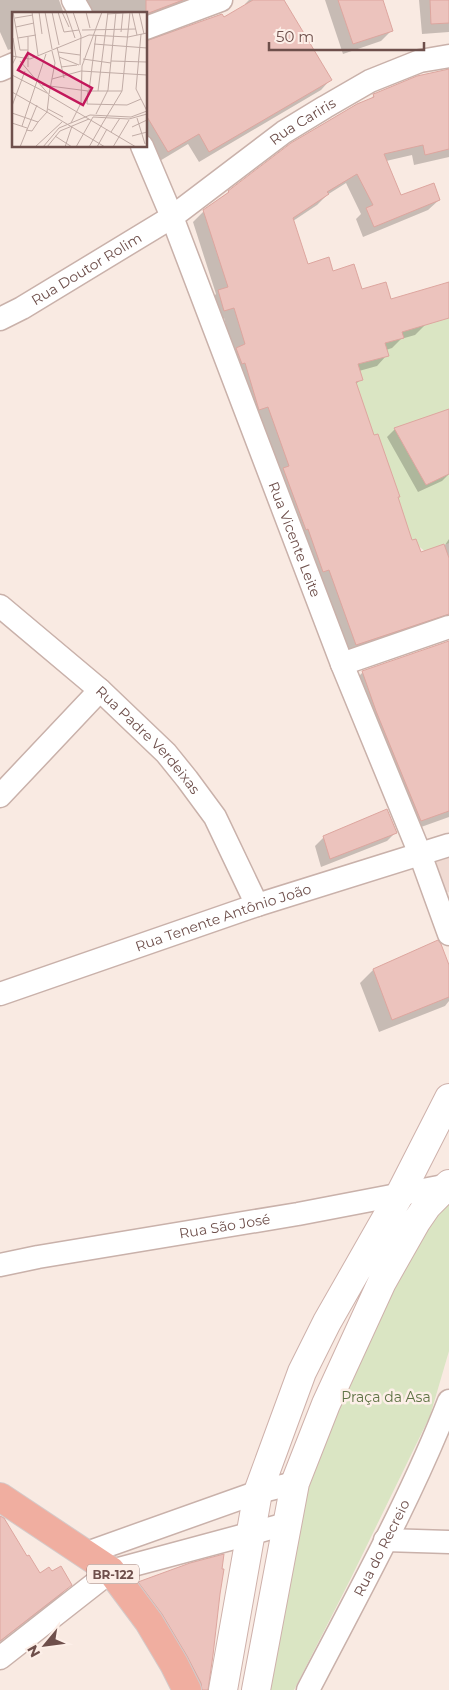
<svg xmlns="http://www.w3.org/2000/svg" width="449" height="1690" font-family="Montserrat,sans-serif">
<style>
.residential{fill:#f0dad2}
.green{fill:#dae5c3}
.shadow{fill:#0003}
.building{fill:#ecc3bd;stroke:#dda69f}
.lines{fill:none;stroke-linecap:round;stroke-linejoin:round}
.minor-casing{stroke:#c9b1aa;stroke-width:25}
.secondary-casing{stroke:#ceb1ab;stroke-width:30}
.trunk-casing{stroke:#d4cac9;stroke-width:30}
.minor{stroke:#fff;stroke-width:22}
.secondary{stroke:#fff;stroke-width:28}
.trunk{stroke:#f0aea0;stroke-width:28}
.labels{text-anchor:middle;dominant-baseline:central;stroke-width:5;stroke-linejoin:round;paint-order:stroke}
.shield{fill:#fdefe8;stroke:#997f7a;stroke-width:1}
.shield-label{font-size:12px;font-weight:bold;fill:#6e4f4b}
.street-label{font-size:14px;fill:#6e4f4b;stroke:#fdefe8}
.park-label{font-size:14px;fill:#5f7345;stroke:#fdefe8}
.inset-road{fill:none;stroke:#c1aca6;stroke-width:1}
.view{fill:#c2185b;fill-opacity:0.15;stroke:#c2185b;stroke-width:2.5}
.inset-edge{fill:none;stroke:#6e4f4b;stroke-width:2.5}
</style>
<rect width="100%" height="100%" fill="#f9eae2"/>
<path class="residential" d="M 449,854 L 449,892 L 444,893 L 435,858 Z"/>
<path class="green" d="M 449,297 L 449,543 L 426,552 L 387,521 L 347,413 L 352,330 Z
M 449,1202 L 449,1351 L 430,1416 L 350,1580 L 294,1690 L 258,1690 L 291,1512 L 419,1222 Z"/>
<path class="shadow" d="M 0,0 L 59,0 L 64,14 L 14,14 L 14,48 L 8,50 L 0,32 Z
M 71,0 L 197,0 L 146,19 L 146,14 L 80,14 Z
M 249,0 L 283,0 L 331,79 L 321,90 L 199,162 L 188,144 L 158,162 L 146,142 L 146,42 L 224,19 L 246,6 L 245,4 Z
M 325,0 L 381,0 L 392,30 L 381,41 L 343,54 Z
M 419,0 L 449,0 L 449,32 L 422,34 Z
M 449,71 L 449,157 L 414,165 L 412,155 L 386,161 L 400,197 L 439,200 L 428,210 L 363,237 L 356,219 L 361,214 L 346,183 L 327,195 L 317,205 L 293,221 L 307,265 L 332,272 L 361,291 L 390,301 L 449,284 L 449,311 L 426,324 L 415,335 L 401,339 L 392,348 L 386,350 L 387,355 L 377,366 L 359,371 L 361,379 L 355,385 L 411,542 L 420,554 L 445,545 L 449,539 L 449,630 L 345,655 L 233,351 L 224,318 L 213,321 L 208,302 L 216,294 L 193,222 L 204,211 L 292,144 L 370,100 L 374,95 Z
M 395,429 L 449,470 L 449,474 L 442,481 L 418,492 L 387,437 Z
M 449,642 L 449,817 L 410,831 L 352,683 L 363,672 Z
M 396,832 L 387,841 L 321,867 L 315,846 L 324,837 Z
M 449,969 L 449,1001 L 445,1006 L 379,1032 L 360,983 L 373,970 Z
M 0,1533 L 27,1558 L 40,1575 L 71,1584 L 61,1595 L 0,1642 Z
M 191,1564 L 207,1690 L 182,1690 L 124,1598 L 139,1583 Z"/>
<path class="building" d="M 146,0 L 183,0 L 146,14 Z
M 253,0 L 284,0 L 332,80 L 209,152 L 199,134 L 168,152 L 146,115 L 146,41 L 222,14 L 224,17 Z
M 338,0 L 383,0 L 393,31 L 353,44 Z
M 430,0 L 449,0 L 449,23 L 431,24 Z
M 449,69 L 449,149 L 425,155 L 423,145 L 384,154 L 401,195 L 434,183 L 440,200 L 374,227 L 366,208 L 373,205 L 357,174 L 327,192 L 329,194 L 293,218 L 308,264 L 329,257 L 333,271 L 354,264 L 362,289 L 386,282 L 391,299 L 449,282 L 449,318 L 402,332 L 404,338 L 385,343 L 389,356 L 358,364 L 363,380 L 356,382 L 374,435 L 378,434 L 400,497 L 398,497 L 412,540 L 416,539 L 421,552 L 444,544 L 449,558 L 449,614 L 356,645 L 329,570 L 323,572 L 308,529 L 306,530 L 283,468 L 289,466 L 268,407 L 259,410 L 245,363 L 242,364 L 236,348 L 245,344 L 234,308 L 224,311 L 218,290 L 228,287 L 203,210 L 229,192 L 228,191 L 291,143 L 357,104 L 374,97 L 373,94 L 376,93 L 417,76 Z
M 449,409 L 449,474 L 426,485 L 394,428 Z
M 449,641 L 449,811 L 421,821 L 376,711 L 362,671 Z
M 387,809 L 397,833 L 330,859 L 323,836 Z
M 438,940 L 441,944 L 449,965 L 449,997 L 392,1020 L 373,969 Z
M 0,1516 L 4,1518 L 27,1556 L 29,1555 L 40,1573 L 49,1567 L 52,1571 L 61,1566 L 72,1585 L 0,1641 Z
M 224,1554 L 222,1569 L 224,1569 L 220,1594 L 213,1655 L 208,1690 L 202,1690 L 201,1683 L 187,1656 L 162,1614 L 138,1582 L 190,1563 Z"/>
<g class="lines">
<g class="minor-casing">
<g id="minor">
<path d="M 73,0 L 81,14"/>
<path d="M 146,28 L 221,0"/>
<path d="M 0,70 L 14,64"/>
<path id="s1" d="M 142,146 L 172,217 L 342,664 L 420,854 L 449,934"/>
<path id="s2" d="M 0,319 L 22,308 L 172,217 L 284,132 L 325,107 L 370,81 L 420,61 L 449,56"/>
<path id="s3" d="M 0,606 L 100,690 L 166,753 L 187,779 L 215,817 L 257,905"/>
<path d="M 342,664 L 449,627"/>
<path d="M 0,796 L 100,690"/>
<path id="s4" d="M 0,994 L 257,905 L 449,845"/>
<path id="s5" d="M 0,1265 L 38,1257 L 298,1214 L 449,1185"/>
<path d="M 385,1540 L 449,1542"/>
<path d="M 84,1554 L 258,1492 L 295,1483"/>
<path d="M 0,1658 L 111,1571 L 286,1524"/>
<path id="s6" d="M 308,1690 C 357,1595 410,1501 449,1401"/>
</g>
</g>
<g class="secondary-casing">
<path id="secondary" d="M 223,1690 L 258,1492 L 302,1372 L 327,1322 L 400,1194 L 449,1098
M 256,1690 L 295,1483 L 326,1404 L 382,1282 L 416,1222 L 427,1206 L 449,1184"/>
</g>
<g class="trunk-casing">
<path id="trunk" d="M 0,1497 L 111,1571 L 149,1622 L 174,1664 L 187,1690"/>
</g>
<use href="#minor" class="minor"/>
<use href="#secondary" class="secondary"/>
<use href="#trunk" class="trunk"/>
</g>
<g class="labels">
<rect class="shield" x="87" y="1564.5" width="52" height="19" rx="4"/>
<g class="shield-label">
<text x="113" y="1574">BR-122</text>
</g>
<g class="street-label">
<text stroke="none"><textPath href="#s2" startOffset="362">Rua Cariris</textPath></text>
<text stroke="none"><textPath href="#s2" startOffset="100">Rua Doutor Rolim</textPath></text>
<text stroke="none"><textPath href="#s1" startOffset="422">Rua Vicente Leite</textPath></text>
<text stroke="none"><textPath href="#s3" startOffset="200">Rua Padre Verdeixas</textPath></text>
<text stroke="none"><textPath href="#s4" startOffset="236">Rua Tenente Antônio João</textPath></text>
<text stroke="none"><textPath href="#s5" startOffset="228">Rua São José</textPath></text>
<text stroke="none"><textPath href="#s6" startOffset="160">Rua do Recreio</textPath></text>
</g>
<g class="park-label">
<text x="386" y="1397">Praça da Asa</text>
</g>
</g>
<g transform="translate(12 12)">
<rect width="135" height="135" fill="#f9eae2"/>
<path class="inset-road" d="M 1,0 L 8,38 L 16,38M 20,0 L 26,43M 27,0 L 30,22M 33,0 L 40,37M 40,0 L 47,33M 46,0 L 52,20 L 67,18M 50,0 L 57,15M 54,0 L 63,26M 61,0 L 69,24 L 68,53M 74,0 L 78,16M 127,0 L 132,22M 120,1 L 125,23M 95,2 L 126,0M 3,6 L 21,3M 4,15 L 22,11M 70,18 L 124,17M 109,20 L 111,0M 129,22 L 124,77 L 135,99M 16,25 L 16,55M 6,26 L 24,23M 82,32 L 135,36M 45,35 L 52,66M 46,40 L 68,43M 0,44 L 18,47 L 77,23 L 116,25 L 135,21M 47,45 L 67,53M 71,47 L 99,51M 8,49 L 38,84 L 124,135M 99,49 L 135,50M 0,53 L 4,45 L 1,26M 49,55 L 65,53M 0,63 L 35,81M 40,67 L 69,59 L 135,63M 30,73 L 76,79 L 110,79M 76,79 L 75,92 L 115,93 L 129,87M 77,79 L 84,23M 86,79 L 96,0M 0,80 L 35,100 L 26,110M 37,82 L 43,51 L 40,39M 37,83 L 35,100 L 93,135M 0,94 L 13,59M 36,97 L 51,105M 0,101 L 26,110M 84,102 L 96,78 L 104,0M 125,106 L 133,132M 0,111 L 15,116M 59,111 L 69,91 L 70,54 L 90,0M 10,114 L 34,42M 89,114 L 110,79 L 118,0M 120,115 L 135,108M 14,118 L 20,119 L 26,110M 99,120 L 108,106M 43,124 L 60,135M 120,124 L 135,120M 8,135 L 25,93M 23,135 L 50,110M 31,135 L 47,116 L 78,103 L 119,105 L 135,99M 35,135 L 48,119 L 77,107M 53,135 L 60,114M 64,135 L 81,105 L 117,107 L 135,102M 77,135 L 89,114M 85,135 L 95,117M 101,135 L 117,108"/>
<path class="view" d="M 16,41 L 80,76 L 71,93 L 6,58 Z"/>
<rect width="135" height="135" class="inset-edge"/>
</g>
<g transform="translate(45 1645) rotate(241)" stroke="#fdefe8" stroke-width="4" paint-order="stroke">
<path d="M0-4L9 19L0 12L-9 19Z" fill="#6e4f4b"/>
<text y="-8" font-size="14" font-weight="bold" text-anchor="middle" fill="#6e4f4b">N</text>
</g>
<path d="M269 42v8h155v-8" fill="none" stroke="#6e4f4b" stroke-width="2.5"/>
<text x="276" y="42" font-size="15" fill="#6e4f4b" stroke="#fdefe8" stroke-width="4" paint-order="stroke">50 m</text>
</svg>
